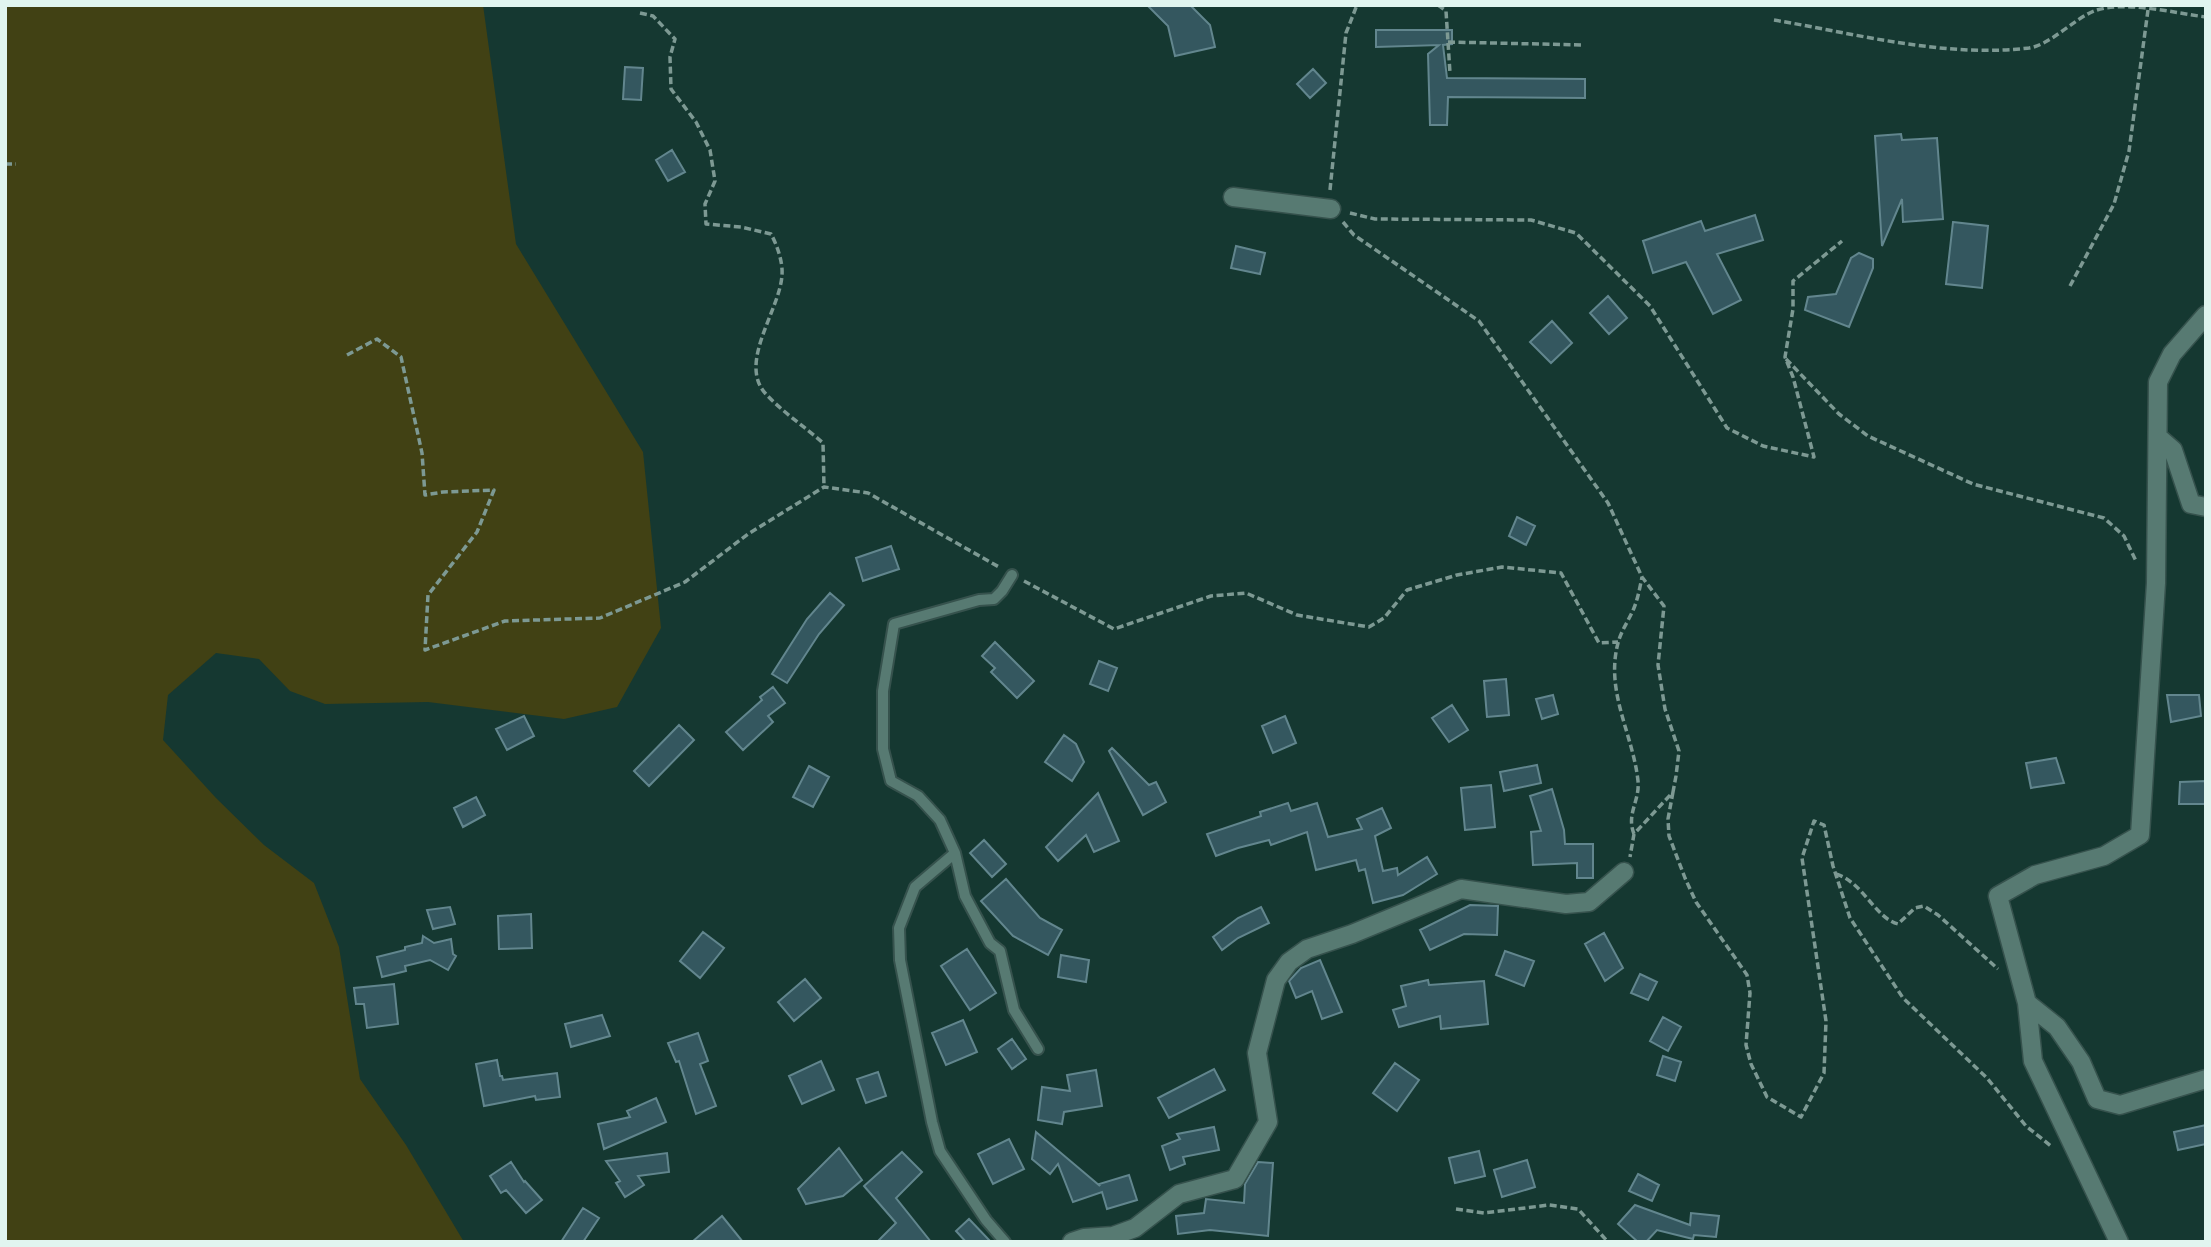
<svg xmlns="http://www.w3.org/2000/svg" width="2211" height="1247" font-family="Georgia,serif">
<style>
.green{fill:#414114}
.building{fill:#34575f;stroke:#62868e;stroke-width:2}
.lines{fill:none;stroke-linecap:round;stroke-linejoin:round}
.lane-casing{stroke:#36524d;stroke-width:14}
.street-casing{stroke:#36524d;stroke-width:21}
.path{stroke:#7d9993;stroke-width:3.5;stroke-dasharray:7 3.5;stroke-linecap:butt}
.lane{stroke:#577a72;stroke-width:10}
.street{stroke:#577a72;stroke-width:18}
</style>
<rect width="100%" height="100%" fill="#153831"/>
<path class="green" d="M 5,5 L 483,5 L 516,244 L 643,452 L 661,628 L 617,707 L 564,719 L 428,702 L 325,704 L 290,691 L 259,659 L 216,653 L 168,695 L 163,740 L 216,798 L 264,845 L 314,883 L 339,947 L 360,1079 L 406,1145 L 464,1242 L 5,1242 Z"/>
<path class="building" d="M 1147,5 L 1190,5 L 1210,25 L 1215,47 L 1175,56 L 1168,26 Z
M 1376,30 L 1452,30 L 1452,44 L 1443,45 L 1447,78 L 1585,79 L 1585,98 L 1448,97 L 1447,125 L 1430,125 L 1428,54 L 1439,45 L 1376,47 Z
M 625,67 L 643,68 L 641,100 L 623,99 Z
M 1313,69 L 1326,83 L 1310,98 L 1297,84 Z
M 1901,134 L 1902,140 L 1937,138 L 1943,219 L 1903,222 L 1902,199 L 1882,246 L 1875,136 Z
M 672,150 L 685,172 L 668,181 L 656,160 Z
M 1755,215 L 1763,240 L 1717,254 L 1741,300 L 1713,314 L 1686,262 L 1653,273 L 1643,241 L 1701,221 L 1705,231 Z
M 1953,222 L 1988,226 L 1982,288 L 1946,284 Z
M 1236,246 L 1265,253 L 1260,274 L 1231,268 Z
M 1859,253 L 1873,259 L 1873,268 L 1849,327 L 1805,310 L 1808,297 L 1836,294 L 1851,258 Z
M 1608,296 L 1627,318 L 1609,334 L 1590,313 Z
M 1552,321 L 1572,343 L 1551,363 L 1530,342 Z
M 1517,517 L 1535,526 L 1526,545 L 1509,536 Z
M 891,546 L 899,569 L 863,581 L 856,558 Z
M 830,593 L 844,605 L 819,634 L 787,683 L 772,674 L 807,619 Z
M 995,642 L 1034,681 L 1017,698 L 991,672 L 995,668 L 982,656 Z
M 1099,661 L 1117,668 L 1108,691 L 1090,684 Z
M 1506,679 L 1509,715 L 1487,717 L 1484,681 Z
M 773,687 L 785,703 L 768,716 L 773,722 L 743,750 L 726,732 L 762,700 L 760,697 Z
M 1553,695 L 1558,714 L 1542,719 L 1536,699 Z
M 2167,695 L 2199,695 L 2201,716 L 2171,722 Z
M 1452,705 L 1468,730 L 1449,742 L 1432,718 Z
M 524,716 L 534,736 L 507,750 L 496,729 Z
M 1285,716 L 1296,743 L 1273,753 L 1262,726 Z
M 679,725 L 694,740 L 649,786 L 634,771 Z
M 1064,735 L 1076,744 L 1084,762 L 1072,781 L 1045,762 Z
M 1112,748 L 1149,785 L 1156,782 L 1166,802 L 1143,815 L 1109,751 Z
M 2056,758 L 2064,783 L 2031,788 L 2026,763 Z
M 1537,765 L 1541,783 L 1504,791 L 1500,772 Z
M 809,766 L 829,777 L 813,807 L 793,797 Z
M 2206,781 L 2206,804 L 2179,804 L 2180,782 Z
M 1491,785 L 1495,827 L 1465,830 L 1461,788 Z
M 1552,789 L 1564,830 L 1565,844 L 1593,844 L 1593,878 L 1577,878 L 1577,863 L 1533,865 L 1531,832 L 1541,831 L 1530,796 Z
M 1098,793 L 1119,841 L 1094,852 L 1086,835 L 1058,861 L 1046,847 Z
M 476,797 L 485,815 L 463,827 L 454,808 Z
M 1288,803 L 1291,811 L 1317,803 L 1328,837 L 1362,829 L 1357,819 L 1382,808 L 1391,828 L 1375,836 L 1383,871 L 1397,868 L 1398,875 L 1427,857 L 1437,874 L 1403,895 L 1373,903 L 1365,869 L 1359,871 L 1356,860 L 1316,870 L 1307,832 L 1271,845 L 1269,840 L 1238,848 L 1216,856 L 1207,834 L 1261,816 L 1260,812 Z
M 984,840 L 1006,864 L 992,877 L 970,853 Z
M 1006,879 L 1040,918 L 1062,930 L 1048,955 L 1013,936 L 981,901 Z
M 1470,905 L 1498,906 L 1497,935 L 1464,934 L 1430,950 L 1420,930 Z
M 450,907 L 455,924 L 433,929 L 427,910 Z
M 1261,907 L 1269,923 L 1238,938 L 1222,950 L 1213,937 L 1238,918 Z
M 531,914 L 532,948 L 499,949 L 498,916 Z
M 703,932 L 724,948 L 700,978 L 680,961 Z
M 1604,933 L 1623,968 L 1605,981 L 1585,944 Z
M 423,936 L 434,943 L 451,939 L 453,954 L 456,956 L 448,970 L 430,960 L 405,966 L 406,971 L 382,977 L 377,957 L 405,950 L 405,947 L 422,943 Z
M 967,949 L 996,993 L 970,1010 L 941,966 Z
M 1505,951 L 1534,961 L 1524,986 L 1496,975 Z
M 1061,955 L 1089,960 L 1086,982 L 1058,977 Z
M 1320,960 L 1342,1012 L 1322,1019 L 1312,991 L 1296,998 L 1289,981 L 1301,968 Z
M 1640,974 L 1657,982 L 1648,1000 L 1631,993 Z
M 805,979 L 821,998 L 794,1021 L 778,1002 Z
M 1428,980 L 1429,985 L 1484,981 L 1488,1024 L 1441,1029 L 1440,1016 L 1399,1027 L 1393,1010 L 1406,1006 L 1401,986 Z
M 394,984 L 398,1024 L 367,1028 L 364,1004 L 356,1004 L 354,988 Z
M 602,1015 L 610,1036 L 571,1047 L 565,1024 Z
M 1663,1017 L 1681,1027 L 1668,1051 L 1650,1041 Z
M 963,1020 L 977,1052 L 946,1065 L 932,1033 Z
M 698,1033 L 708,1061 L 700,1064 L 716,1106 L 696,1114 L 679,1061 L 676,1062 L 668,1043 Z
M 1012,1039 L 1026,1059 L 1012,1069 L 998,1049 Z
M 1663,1056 L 1681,1062 L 1675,1081 L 1657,1075 Z
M 497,1060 L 500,1076 L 502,1076 L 503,1080 L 557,1073 L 560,1097 L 536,1100 L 535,1096 L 484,1106 L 476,1064 Z
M 821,1061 L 834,1090 L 802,1104 L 789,1076 Z
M 1395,1063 L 1419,1080 L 1397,1111 L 1373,1093 Z
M 1214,1069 L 1225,1090 L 1169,1118 L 1158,1098 Z
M 1096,1070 L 1102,1106 L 1064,1112 L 1062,1124 L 1038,1120 L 1042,1087 L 1070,1091 L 1067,1075 Z
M 878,1072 L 886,1096 L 866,1103 L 857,1079 Z
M 656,1098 L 666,1122 L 604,1149 L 598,1124 L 630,1117 L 627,1111 Z
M 2206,1125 L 2206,1144 L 2178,1150 L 2174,1132 Z
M 1214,1127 L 1219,1150 L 1183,1157 L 1185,1164 L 1170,1170 L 1162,1146 L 1180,1139 L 1177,1134 Z
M 1036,1132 L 1100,1186 L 1099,1184 L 1129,1175 L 1137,1200 L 1107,1209 L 1102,1192 L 1073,1202 L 1058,1164 L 1050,1174 L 1032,1159 Z
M 1009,1139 L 1024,1169 L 993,1184 L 978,1154 Z
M 839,1148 L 862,1180 L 843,1196 L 806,1204 L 798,1189 Z
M 1479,1151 L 1485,1176 L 1455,1183 L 1449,1158 Z
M 902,1152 L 922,1172 L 896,1198 L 931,1242 L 877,1242 L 896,1223 L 864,1186 Z
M 667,1153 L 669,1172 L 638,1176 L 644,1185 L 625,1197 L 616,1183 L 620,1181 L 606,1161 Z
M 1527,1160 L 1535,1187 L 1502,1197 L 1494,1170 Z
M 511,1162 L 524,1182 L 525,1181 L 542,1200 L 526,1213 L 506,1190 L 501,1193 L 490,1176 Z
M 1258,1162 L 1273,1163 L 1268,1236 L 1210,1230 L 1178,1234 L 1176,1216 L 1204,1213 L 1206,1199 L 1244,1203 L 1245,1184 Z
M 1638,1174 L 1659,1185 L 1652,1201 L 1629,1191 Z
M 1635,1205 L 1690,1225 L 1691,1213 L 1719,1216 L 1716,1237 L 1694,1235 L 1693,1239 L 1657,1230 L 1646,1242 L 1638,1242 L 1618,1224 Z
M 583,1208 L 599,1218 L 583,1242 L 561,1242 Z
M 722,1216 L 743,1242 L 692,1242 Z
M 969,1219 L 991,1242 L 966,1242 L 956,1231 Z"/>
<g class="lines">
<g class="lane-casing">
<path id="lane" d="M 1012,575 L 1002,591 L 994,599 L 979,600 L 894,624 L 883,691 L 883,749 L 891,781 L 918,796 L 940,820 L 955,853 L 965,896 L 990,943 L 1000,951 L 1014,1010 L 1038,1049
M 955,853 L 915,887 L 899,928 L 900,960 L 932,1122 L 940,1151 L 986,1220 L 1005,1242"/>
</g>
<g class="street-casing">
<path id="street" d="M 1233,197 L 1331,209
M 2158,437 L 2173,450 L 2191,504 L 2206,507
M 2027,1003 L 2057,1027 L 2081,1062 L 2097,1099 L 2120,1105 L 2206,1079
M 1072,1242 L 1084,1238 L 1113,1236 L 1135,1228 L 1179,1194 L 1235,1179 L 1268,1122 L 1257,1053 L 1276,980 L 1289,962 L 1307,949 L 1352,934 L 1461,889 L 1566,904 L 1589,902 L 1624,872
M 2119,1242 L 2033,1061 L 2027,1003 L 1998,896 L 2035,875 L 2104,856 L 2140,835 L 2156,583 L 2158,382 L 2172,354 L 2206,315"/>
</g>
<path class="path" d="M 1438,5 L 1446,11 L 1450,73
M 640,13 L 653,16 L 675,39 L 670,57 L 671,89 L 696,122 L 710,150 L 715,181 L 705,204 L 706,224 L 741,227 L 771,234 C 777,245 783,262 782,275 C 780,310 738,362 765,393 C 780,410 805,427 823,443 L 824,487
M 1774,20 C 1857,34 1945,58 2029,48 C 2050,45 2074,19 2094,11 C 2124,0 2174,13 2206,17
M 1448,42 L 1583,45
M 5,164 L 16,164
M 1330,190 L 1346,33 L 1357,5
M 1350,213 L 1375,219 L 1531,220 L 1576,233 L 1650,306 L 1727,428 L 1763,446 L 1814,457 L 1793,377 L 1785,357 L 1793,309 L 1793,281 L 1842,241
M 1343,222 L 1354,235 L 1479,321 L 1608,503 L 1642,577 L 1664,606 L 1658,665 L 1665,709 L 1679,751 L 1676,776 L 1673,792 L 1634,834 L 1630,857
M 2070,286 L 2114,204 L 2129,151 L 2148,10
M 347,355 L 377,339 L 401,357 L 422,453 L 425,495 L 443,492 L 494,490 L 477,532 L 428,595 L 425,650 L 505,621 L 600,618 L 685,582 L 748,534 L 824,487 L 868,493 L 999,567
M 1786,359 L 1839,414 L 1868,436 L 1973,484 L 2104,518 L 2124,536 L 2136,561
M 1024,581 L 1114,629 L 1211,596 L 1246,593 L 1297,615 L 1369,627 L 1384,618 L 1407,590 L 1457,575 L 1502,567 L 1561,573 L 1599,643 L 1618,642
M 1673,792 L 1668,819 L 1669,836 L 1685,878 L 1696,902 L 1747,975 L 1750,993 L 1746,1045 L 1751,1064 L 1767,1097 L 1801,1117 L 1824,1073 L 1826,1021 L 1802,858 L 1814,821 L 1824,825 L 1833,866 L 1850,918 L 1903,998 L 1987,1078 L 2026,1126 L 2051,1146
M 1634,834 C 1626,814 1640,801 1638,781 C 1633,734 1605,692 1618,643 C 1621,631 1629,620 1634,608 C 1638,598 1640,587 1642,577
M 1836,874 C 1863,882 1875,918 1898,924 L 1915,908 L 1924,906 L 1938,915 L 1998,969
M 1456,1209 L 1484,1213 L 1549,1205 L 1578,1209 L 1608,1242"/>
<use href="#lane" class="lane"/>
<use href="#street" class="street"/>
</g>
<rect width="2211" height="1247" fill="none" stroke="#e1f5f0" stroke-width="14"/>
</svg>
